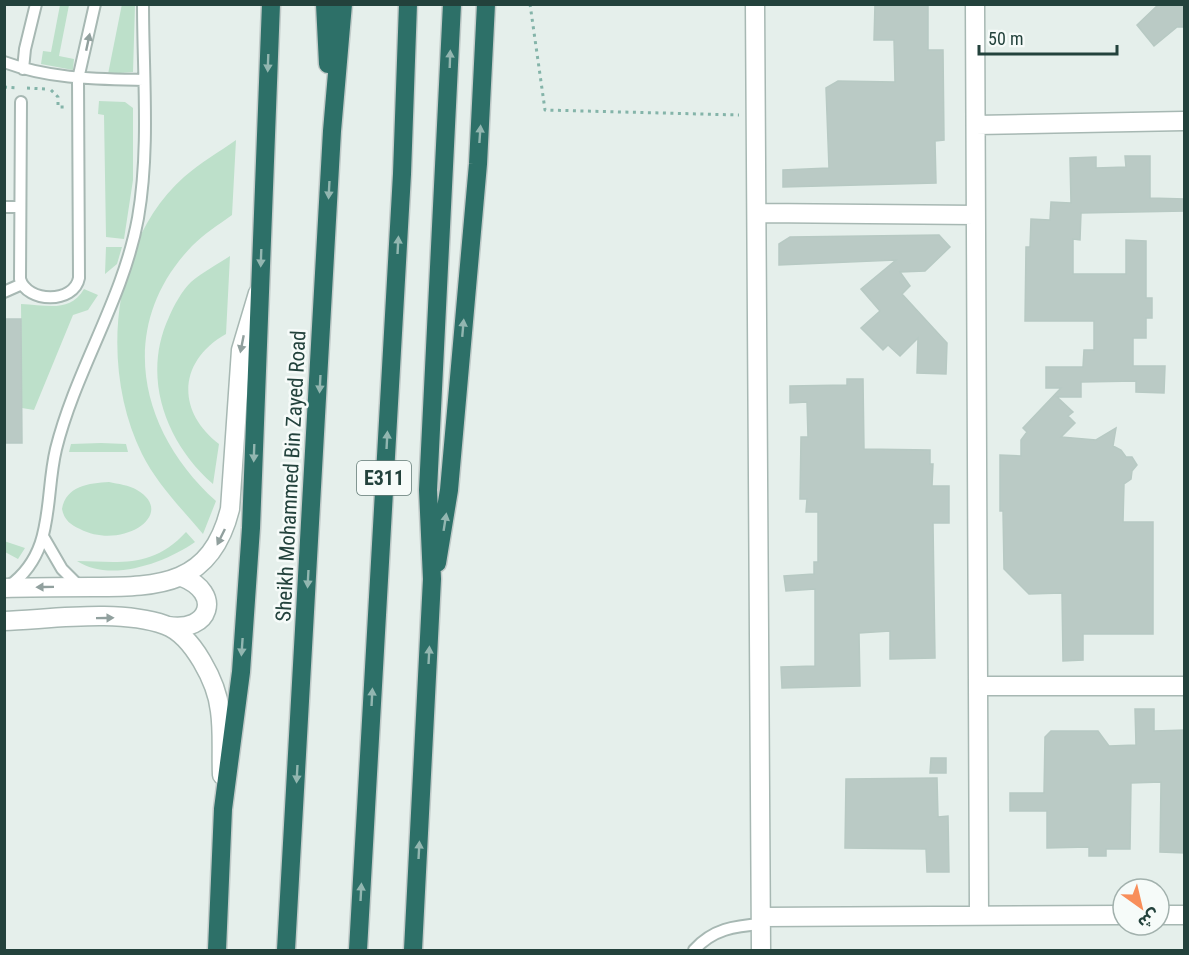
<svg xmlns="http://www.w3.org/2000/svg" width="1189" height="955" font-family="'Roboto Condensed','Noto Sans Arabic',sans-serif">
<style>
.green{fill:#bde0ca}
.building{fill:#bacac5;stroke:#b7c9c3;stroke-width:1.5}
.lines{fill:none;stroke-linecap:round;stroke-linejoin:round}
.service-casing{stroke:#a7b8b3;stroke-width:14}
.minor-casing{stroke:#a7b8b3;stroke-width:21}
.tertiary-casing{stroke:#a7b8b3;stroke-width:21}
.motorway-casing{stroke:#c1cac8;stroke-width:21}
.path{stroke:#84b4a9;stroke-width:3;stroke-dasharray:3 4.5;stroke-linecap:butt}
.service{stroke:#fff;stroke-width:10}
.minor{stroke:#fff;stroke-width:18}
.tertiary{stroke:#fff;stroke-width:18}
.motorway{stroke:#2d7068;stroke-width:18}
.oneway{fill:#91a09e}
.oneway2{fill:#92b6b0}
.labels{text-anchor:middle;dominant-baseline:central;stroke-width:5;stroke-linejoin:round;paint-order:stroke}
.shield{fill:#f6fbf9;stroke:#627a75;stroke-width:1.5}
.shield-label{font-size:20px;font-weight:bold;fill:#23423c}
.street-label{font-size:21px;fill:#23423c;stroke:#f6fbf9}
</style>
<rect width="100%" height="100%" fill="#e5efeb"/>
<path class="green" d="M 122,4 L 135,5 L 133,72 L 108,74 Z
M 60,5 L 69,5 L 59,56 L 74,59 L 73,70 L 41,64 L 43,51 L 51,52 Z
M 99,101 L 125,102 L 133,108 L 133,180 L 124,239 L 106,237 L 104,115 L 98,114 Z
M 236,140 L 232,215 C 218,225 204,234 192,246 C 115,326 139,432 216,501 L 203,534 C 182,509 157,484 142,454 C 100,369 110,243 184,177 C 200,163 219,152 236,140 Z
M 106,247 L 122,247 L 117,264 L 105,274 Z
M 230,256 L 226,334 C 178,361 176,411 219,444 L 213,484 C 166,443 141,377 169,317 C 174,305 182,291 191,282 C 203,272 218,264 230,256 Z
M 84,289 L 98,295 L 88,310 L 73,315 L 34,410 L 22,408 L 21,304 C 47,305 70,313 84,289 Z
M 101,443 L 126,444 L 128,452 L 69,452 L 71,444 Z
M 109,482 C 118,484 129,485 137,490 C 178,514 122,551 80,529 C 71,525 64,520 62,509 C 66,486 89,483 109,482 Z
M 186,532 L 195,542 C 165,563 110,583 77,561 C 122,562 153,568 186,532 Z
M 4,541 L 25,548 L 18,559 L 5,552 Z"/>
<path class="building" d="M 875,4 L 928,4 L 928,50 L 943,50 L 944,140 L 935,141 L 936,183 L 783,187 L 783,170 L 829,168 L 826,88 L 838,81 L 895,82 L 894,40 L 874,40 Z
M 1159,4 L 1185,4 L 1185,27 L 1177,27 L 1154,46 L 1137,25 Z
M 1125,156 L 1150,156 L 1150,198 L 1185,199 L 1185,211 L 1081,213 L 1080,240 L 1073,239 L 1073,274 L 1126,274 L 1126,240 L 1146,241 L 1146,298 L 1152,298 L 1152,318 L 1146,318 L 1146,338 L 1133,338 L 1133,366 L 1165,366 L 1164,393 L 1136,392 L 1136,381 L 1081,382 L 1081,397 L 1057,397 L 1073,412 L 1068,416 L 1075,423 L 1061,437 L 1096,440 L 1116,428 L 1113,446 L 1121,450 L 1126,457 L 1132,457 L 1137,465 L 1132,471 L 1131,479 L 1124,484 L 1123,522 L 1153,522 L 1153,634 L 1083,634 L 1083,660 L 1063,661 L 1062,593 L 1029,594 L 1004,569 L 1003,511 L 1000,511 L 1000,455 L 1021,456 L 1021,440 L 1027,432 L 1023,428 L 1061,388 L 1046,388 L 1046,367 L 1083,367 L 1084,350 L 1094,350 L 1094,321 L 1025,321 L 1026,247 L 1030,247 L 1031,219 L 1050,220 L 1051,202 L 1071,203 L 1070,158 L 1096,157 L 1096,168 L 1126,167 Z
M 939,235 L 950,247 L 925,271 L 900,272 L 910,286 L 902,294 L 947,343 L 946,374 L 917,373 L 918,338 L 900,356 L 888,345 L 883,350 L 861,328 L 880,311 L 861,289 L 896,260 L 779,265 L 779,244 L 790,237 Z
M 4,319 L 21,319 L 22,443 L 4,443 Z
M 847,379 L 863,379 L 864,449 L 930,450 L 930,464 L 933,464 L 932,486 L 949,486 L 949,523 L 933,523 L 935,658 L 890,659 L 890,631 L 859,633 L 860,686 L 782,688 L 781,667 L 815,666 L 815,589 L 786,591 L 784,576 L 814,574 L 814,562 L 818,562 L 818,512 L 806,512 L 807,499 L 800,499 L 801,437 L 808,437 L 807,402 L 790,403 L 790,386 L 847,385 Z
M 1135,709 L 1154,709 L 1154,731 L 1185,730 L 1185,853 L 1160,852 L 1161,782 L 1131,783 L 1130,849 L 1106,849 L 1106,856 L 1089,856 L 1089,847 L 1047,848 L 1047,811 L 1010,811 L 1010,793 L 1044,793 L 1045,737 L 1051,731 L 1098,731 L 1109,746 L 1136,745 Z
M 931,758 L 946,758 L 946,773 L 930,773 Z
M 937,778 L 938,817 L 948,816 L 949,872 L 927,872 L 926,849 L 845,848 L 846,779 Z"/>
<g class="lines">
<g class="service-casing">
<path id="service" d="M 4,62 C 50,79 94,79 143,80
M 23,69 L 25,49 L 36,4
M 21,102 L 20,279 C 27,303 74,304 79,278 L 78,79 L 95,4
M 4,207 L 20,207
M 4,292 L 22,284
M 44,538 L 62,569 L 79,586
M 9,586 C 56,552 44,499 56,449 C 76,369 123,300 138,218 C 150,149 143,75 143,4
M 694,950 C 713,929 734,926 762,924"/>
</g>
<g class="minor-casing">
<path id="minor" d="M 755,4 L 761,950
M 975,4 L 979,914
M 976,125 L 1184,121
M 757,213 L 975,215
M 979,686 L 1184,686
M 1159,915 L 1184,915
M 762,917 L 1123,915"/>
</g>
<g class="tertiary-casing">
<path id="tertiary" d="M 4,588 C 34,587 63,587 93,587 C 161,587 211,585 230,509 L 241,350 L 258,293
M 4,621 C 53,619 119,609 165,625 C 193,635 217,683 220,711 C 223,732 221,754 222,775
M 168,626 C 210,633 223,593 182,577"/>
</g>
<g class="motorway-casing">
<path id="motorway" d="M 325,4 L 328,64
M 437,563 L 449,490 L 478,164 L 486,4
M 217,950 L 223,809 L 241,672 L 251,528 L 271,4
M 286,950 L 332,131 L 343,4
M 358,950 L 402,174 L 408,4
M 413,950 L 432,579 L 428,490 L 452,4"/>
</g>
<path class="path" d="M 530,4 L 545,110 L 739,115
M 4,87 L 18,88
M 27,88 L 45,89
M 51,90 L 58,97 L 58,107 L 64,107"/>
<use href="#service" class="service"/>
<use href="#minor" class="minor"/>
<use href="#tertiary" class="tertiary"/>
<use href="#motorway" class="motorway"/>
</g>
<defs><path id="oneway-solid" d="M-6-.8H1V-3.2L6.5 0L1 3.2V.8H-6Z" transform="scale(1.5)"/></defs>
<g class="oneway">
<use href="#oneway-solid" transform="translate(88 42) rotate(-78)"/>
<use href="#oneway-solid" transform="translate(242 344) rotate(101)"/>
<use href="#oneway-solid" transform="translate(221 537) rotate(116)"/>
<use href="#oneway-solid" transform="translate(45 587) rotate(179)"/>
<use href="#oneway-solid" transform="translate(105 618) rotate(-1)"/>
</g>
<g class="oneway2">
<use href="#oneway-solid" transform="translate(450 59) rotate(-88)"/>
<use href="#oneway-solid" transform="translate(268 63) rotate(92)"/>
<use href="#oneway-solid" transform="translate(480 134) rotate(-86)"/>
<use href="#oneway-solid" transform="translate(329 190) rotate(93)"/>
<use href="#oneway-solid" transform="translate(398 245) rotate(-87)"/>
<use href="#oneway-solid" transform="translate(261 258) rotate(92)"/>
<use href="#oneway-solid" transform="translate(463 328) rotate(-85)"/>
<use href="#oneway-solid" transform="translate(320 384) rotate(93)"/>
<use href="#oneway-solid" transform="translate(387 440) rotate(-87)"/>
<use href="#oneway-solid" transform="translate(254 453) rotate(92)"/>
<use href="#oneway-solid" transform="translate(445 522) rotate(-81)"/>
<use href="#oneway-solid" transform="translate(308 579) rotate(93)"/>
<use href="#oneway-solid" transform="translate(242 647) rotate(94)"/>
<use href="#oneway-solid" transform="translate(429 655) rotate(-87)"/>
<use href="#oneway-solid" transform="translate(372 697) rotate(-87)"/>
<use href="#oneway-solid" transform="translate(297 774) rotate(93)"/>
<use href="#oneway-solid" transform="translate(419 850) rotate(-87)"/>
<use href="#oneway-solid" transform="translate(361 892) rotate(-87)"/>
</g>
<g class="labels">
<rect class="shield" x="357" y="461" width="54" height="34" rx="4.5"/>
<g class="shield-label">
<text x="384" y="478">E311</text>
</g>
<g class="street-label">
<text transform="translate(291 476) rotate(-87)">Sheikh Mohammed Bin Zayed Road</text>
</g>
</g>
<rect width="1189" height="955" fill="none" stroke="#23423c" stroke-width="12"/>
<g transform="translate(1141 907) rotate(146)"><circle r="28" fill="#f6fbf9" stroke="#a2b1ad" stroke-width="1.5"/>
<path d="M0-4.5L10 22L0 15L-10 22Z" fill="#f88e5a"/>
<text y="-9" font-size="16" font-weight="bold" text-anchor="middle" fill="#23423c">ش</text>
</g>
<path d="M979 45v9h138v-9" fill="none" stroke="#23423c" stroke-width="3"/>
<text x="988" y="45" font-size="18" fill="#23423c" stroke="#f6fbf9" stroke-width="4.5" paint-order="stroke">50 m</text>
</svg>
